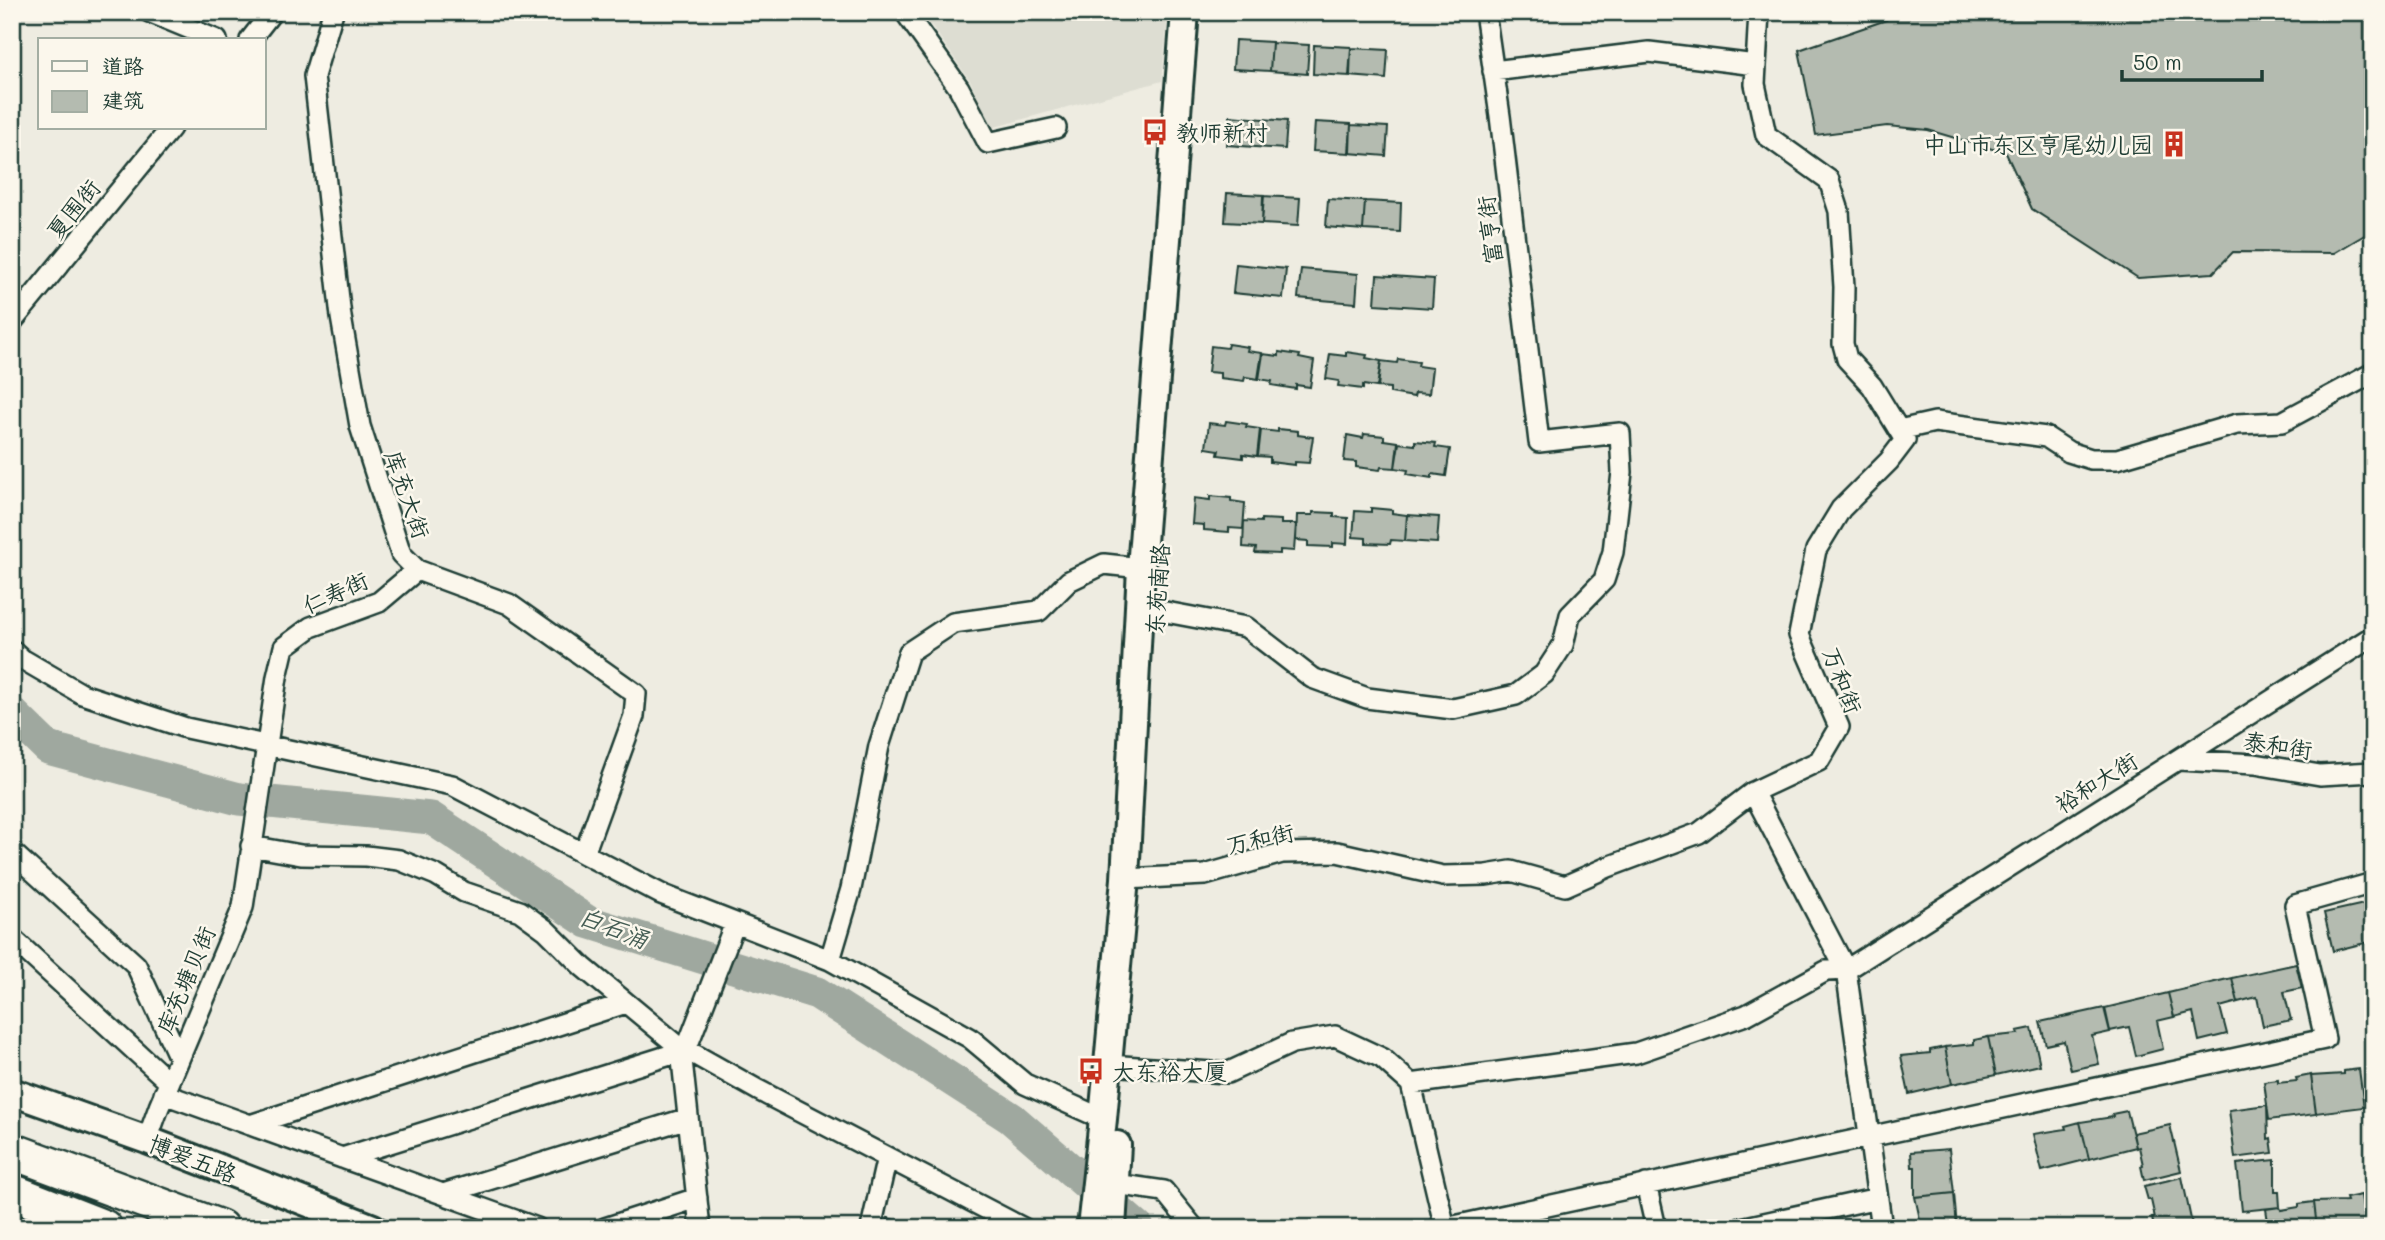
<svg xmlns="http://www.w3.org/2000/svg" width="2385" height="1240" font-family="Mali,'LXGW WenKai TC',sans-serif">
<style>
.built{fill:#ddddd2}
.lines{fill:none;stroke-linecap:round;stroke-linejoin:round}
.river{stroke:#9fa89f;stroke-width:33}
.building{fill:#b4bbb0;stroke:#1f3d34;stroke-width:2}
.street-casing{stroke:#1f3d34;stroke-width:24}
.secondary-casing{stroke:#1f3d34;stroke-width:32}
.highway-casing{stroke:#1f3d34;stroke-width:40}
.street{stroke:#fbf7ec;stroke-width:19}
.secondary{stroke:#fbf7ec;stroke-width:26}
.highway{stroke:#fbf7ec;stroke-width:35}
.labels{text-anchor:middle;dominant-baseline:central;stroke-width:5;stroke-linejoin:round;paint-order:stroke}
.poi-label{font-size:23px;fill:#1f3d34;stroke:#fbf7ec;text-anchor:start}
.street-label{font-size:23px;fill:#1f3d34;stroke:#fbf7ec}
.water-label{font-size:24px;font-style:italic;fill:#455d54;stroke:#fbf7ec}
</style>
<rect width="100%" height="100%" fill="#eeece1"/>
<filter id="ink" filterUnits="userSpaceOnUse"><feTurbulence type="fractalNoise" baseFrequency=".0143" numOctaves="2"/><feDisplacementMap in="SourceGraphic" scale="14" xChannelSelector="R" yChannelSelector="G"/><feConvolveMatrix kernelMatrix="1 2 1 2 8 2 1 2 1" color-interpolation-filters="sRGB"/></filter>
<g filter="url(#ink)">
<path class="built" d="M 922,12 L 1168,12 L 1162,81 L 991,128 L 971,82 Z"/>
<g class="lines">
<path class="river" d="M 12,713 L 48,748 L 239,799 L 431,818 L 588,922 L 817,993 L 1011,1118 L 1138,1228"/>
</g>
<path class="building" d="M 1896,12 L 2373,12 L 2373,230 L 2334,253 L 2233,252 L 2213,273 L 2138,278 L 2032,209 L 2006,153 L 1928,130 L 1887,126 L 1816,135 L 1799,50 L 1886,20 Z
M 1235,40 L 1272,42 L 1270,71 L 1233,69 Z
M 1272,43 L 1309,45 L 1307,74 L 1270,71 Z
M 1314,45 L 1351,47 L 1350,76 L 1313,74 Z
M 1351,48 L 1388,50 L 1386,79 L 1349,76 Z
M 1230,116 L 1287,121 L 1285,149 L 1227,145 Z
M 1315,122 L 1351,124 L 1350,153 L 1313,151 Z
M 1351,125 L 1388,127 L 1386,156 L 1349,153 Z
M 1227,193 L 1264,195 L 1262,224 L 1225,222 Z
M 1263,196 L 1300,198 L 1298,226 L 1262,224 Z
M 1328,199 L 1365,201 L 1363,230 L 1326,227 Z
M 1365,201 L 1401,203 L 1400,232 L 1363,230 Z
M 1236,264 L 1286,269 L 1283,298 L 1233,293 Z
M 1301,269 L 1358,274 L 1356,303 L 1298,298 Z
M 1377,275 L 1434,279 L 1432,308 L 1375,304 Z
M 1228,344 L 1248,347 L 1247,351 L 1262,353 L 1258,379 L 1245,377 L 1244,381 L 1220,378 L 1220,373 L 1208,372 L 1211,346 L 1227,348 Z
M 1279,352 L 1300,355 L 1299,358 L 1314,361 L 1310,387 L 1296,385 L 1296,389 L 1271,385 L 1272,381 L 1259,379 L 1263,354 L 1279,356 Z
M 1346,352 L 1367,355 L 1366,358 L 1381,361 L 1377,387 L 1363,385 L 1363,389 L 1338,386 L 1339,381 L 1326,379 L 1330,354 L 1346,356 Z
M 1398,359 L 1419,362 L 1418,366 L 1432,368 L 1429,394 L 1415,393 L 1414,397 L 1390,393 L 1390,388 L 1378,387 L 1381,361 L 1397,363 Z
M 1226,421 L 1247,424 L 1246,427 L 1260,429 L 1257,456 L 1243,454 L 1243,458 L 1218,455 L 1219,450 L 1206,448 L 1209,423 L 1225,425 Z
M 1278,429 L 1298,431 L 1298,435 L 1313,437 L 1309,463 L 1295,462 L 1295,465 L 1270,462 L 1270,457 L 1258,456 L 1261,430 L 1278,432 Z
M 1364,434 L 1384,436 L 1384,440 L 1398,442 L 1395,468 L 1381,467 L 1380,470 L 1356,467 L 1356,462 L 1344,461 L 1347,435 L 1363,438 Z
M 1415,441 L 1436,443 L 1435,447 L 1450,449 L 1446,476 L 1432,474 L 1432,478 L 1407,474 L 1408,470 L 1395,468 L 1399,443 L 1415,445 Z
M 1210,496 L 1231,498 L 1231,501 L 1245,503 L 1243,529 L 1229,528 L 1229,532 L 1204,530 L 1204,525 L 1192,524 L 1194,498 L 1210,500 Z
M 1371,508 L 1392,510 L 1392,513 L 1407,515 L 1405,541 L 1391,540 L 1390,544 L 1366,543 L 1366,538 L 1353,537 L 1355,511 L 1371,512 Z
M 1313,512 L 1334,513 L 1334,517 L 1348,518 L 1347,544 L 1333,543 L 1333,547 L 1308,546 L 1308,541 L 1296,540 L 1297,515 L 1313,515 Z
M 1407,515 L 1439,517 L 1437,543 L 1405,541 Z
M 1261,519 L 1281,520 L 1281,524 L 1296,524 L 1294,551 L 1280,550 L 1280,554 L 1255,553 L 1256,548 L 1243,547 L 1244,521 L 1261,522 Z
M 2373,902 L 2373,941 L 2333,951 L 2324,913 Z
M 2296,964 L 2302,988 L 2284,992 L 2291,1020 L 2263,1026 L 2257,997 L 2238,1002 L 2232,978 Z
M 2232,978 L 2238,1002 L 2220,1007 L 2227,1034 L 2199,1041 L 2193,1012 L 2174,1017 L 2168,993 Z
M 2168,993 L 2174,1017 L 2157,1021 L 2163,1049 L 2136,1056 L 2129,1027 L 2110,1031 L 2105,1008 Z
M 2104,1008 L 2110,1032 L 2092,1036 L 2099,1064 L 2071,1070 L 2064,1041 L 2046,1045 L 2040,1022 Z
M 2032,1028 L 2040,1065 L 1996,1075 L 1988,1037 L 2018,1034 L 2017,1031 Z
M 1988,1037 L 1996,1075 L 1952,1084 L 1945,1047 L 1974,1044 L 1974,1040 Z
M 1945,1047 L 1952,1084 L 1909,1094 L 1901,1056 L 1930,1053 L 1930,1050 Z
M 2359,1069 L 2364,1107 L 2316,1113 L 2311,1076 L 2344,1074 L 2344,1071 Z
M 2311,1075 L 2316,1114 L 2269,1120 L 2264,1082 L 2278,1080 L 2278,1083 L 2297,1081 L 2296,1078 Z
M 2267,1105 L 2268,1139 L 2271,1138 L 2273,1153 L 2235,1158 L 2229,1110 Z
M 2127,1111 L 2136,1147 L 2089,1159 L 2080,1122 L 2113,1117 L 2112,1114 Z
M 2080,1122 L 2089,1159 L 2042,1171 L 2033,1134 L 2066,1129 L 2065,1126 Z
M 2170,1125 L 2181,1171 L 2144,1180 L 2141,1166 L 2143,1165 L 2139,1147 L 2136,1148 L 2133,1133 Z
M 1949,1149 L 1954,1193 L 1915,1197 L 1915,1167 L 1912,1167 L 1911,1152 Z
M 2275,1160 L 2275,1192 L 2279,1192 L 2280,1207 L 2242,1211 L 2237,1164 Z
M 2182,1177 L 2192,1224 L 2175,1228 L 2154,1228 L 2152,1218 L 2155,1218 L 2151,1200 L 2148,1200 L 2144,1186 Z
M 1954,1193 L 1957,1228 L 1922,1228 L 1915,1197 Z
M 2373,1194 L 2373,1228 L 2366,1228 L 2362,1196 Z
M 2361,1195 L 2366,1228 L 2317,1228 L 2314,1202 L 2347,1201 L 2346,1198 Z
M 2314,1202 L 2317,1228 L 2269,1228 L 2266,1209 L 2280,1207 L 2281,1210 L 2299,1207 L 2299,1204 Z
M 888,1218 L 922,1228 L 885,1228 Z"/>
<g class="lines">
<g class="street-casing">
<path id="street" d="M 149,12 L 217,40
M 333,12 L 314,76 L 341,317 L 360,426 L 401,554 L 417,570 L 509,604 L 636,694 L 634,716 L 584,854
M 905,12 L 959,88 L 988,143 L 1056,128
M 250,40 L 272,12
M 1493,71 L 1649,52 L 1756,65
M 12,322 L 171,128
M 1899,430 L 1935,422 L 2046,437 L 2069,452 L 2091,459 L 2117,459 L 2237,424 L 2282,422 L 2373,373
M 1139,607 L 1246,627 L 1312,678 L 1367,698 L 1453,709 L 1516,695 L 1544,674 L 1563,645 L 1570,615 L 1604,580 L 1613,552 L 1622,472 L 1620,433 L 1539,442 L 1500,116 L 1485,12
M 12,650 L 22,659 L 82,694 L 186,728 L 452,785 L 661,894 L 830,960 L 970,1038 L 1025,1084 L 1103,1119
M 2178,760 L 2255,764 L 2320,775 L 2373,772
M 1753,792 L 1846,970 L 1882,1228
M 251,846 L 301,855 L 366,856 L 399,860 L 436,875 L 464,892 L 520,911 L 546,930 L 583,967 L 676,1044 L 758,1090 L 1023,1228
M 12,852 L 136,965 L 179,1058
M 1125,879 L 1205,875 L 1282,853 L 1337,852 L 1443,876 L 1486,875 L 1511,871 L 1565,886 L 1608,867 L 1699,833 L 1753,792 L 1819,761 L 1839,727 L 1799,635 L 1816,550 L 1841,509 L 1889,461 L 1905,440 L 1872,386 L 1847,359 L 1843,344 L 1844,287 L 1839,211 L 1829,180 L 1766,135 L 1755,84 L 1759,12
M 12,938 L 169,1082
M 830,960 L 851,889 L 879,746 L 909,652 L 953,623 L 1039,611 L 1069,581 L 1104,564 L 1141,568
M 1108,1065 L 1227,1073 L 1292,1043 L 1335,1036 L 1382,1058 L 1411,1084 L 1445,1228
M 1411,1084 L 1636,1053 L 1746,1015 L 1826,971 L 1846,970 L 2373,636
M 164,1094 L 537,1228
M 250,1125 L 626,1003
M 147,1140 L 159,1107 L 243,907 L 277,677 L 284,647 L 311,627 L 379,602 L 417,570
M 342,1158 L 686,1050
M 1115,1184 L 1164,1191 L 1194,1228
M 1646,1184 L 1656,1228
M 443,1194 L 688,1118
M 605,1228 L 697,1198
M 700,1228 L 682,1060 L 735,923
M 871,1228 L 887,1157
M 1445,1228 L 2325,1039 L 2295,905 L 2373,883
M 1741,1228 L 1878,1198"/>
</g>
<g class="secondary-casing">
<path id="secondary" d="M 12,1092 L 147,1140 L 373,1228
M 1091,1228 L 1103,1119 L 1125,879 L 1141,568 L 1185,12
M 1112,1228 L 1117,1145"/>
</g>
<g class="highway-casing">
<path id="highway" d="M 12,1151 L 220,1228
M 12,1192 L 104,1228"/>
</g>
<use href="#street" class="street"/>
<use href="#secondary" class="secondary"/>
<use href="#highway" class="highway"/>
</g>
</g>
<defs>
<g id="bus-bare" transform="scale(2.1)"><path d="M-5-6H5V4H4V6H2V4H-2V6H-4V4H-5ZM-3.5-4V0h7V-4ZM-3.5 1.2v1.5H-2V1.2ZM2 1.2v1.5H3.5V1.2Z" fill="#c8321e" stroke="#fbf7ec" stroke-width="2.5" paint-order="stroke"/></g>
<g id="building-bare" transform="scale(2.1)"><path d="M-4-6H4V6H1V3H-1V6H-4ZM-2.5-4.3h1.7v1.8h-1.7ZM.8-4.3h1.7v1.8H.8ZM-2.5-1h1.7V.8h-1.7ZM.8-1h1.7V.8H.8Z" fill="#c8321e" stroke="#fbf7ec" stroke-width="2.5" paint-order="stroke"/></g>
</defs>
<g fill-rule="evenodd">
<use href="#bus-bare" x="1155" y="132"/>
<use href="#building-bare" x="2174" y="144"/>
<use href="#bus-bare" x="1091" y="1071"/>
</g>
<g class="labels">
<g class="poi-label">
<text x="1176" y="132">教师新村</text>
<text x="2153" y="144" text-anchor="end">中山市东区亨尾幼儿园</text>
<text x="1112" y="1071">大东裕大厦</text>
</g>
<g class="street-label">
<text transform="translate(73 209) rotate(-51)">夏围街</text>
<text transform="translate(1489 230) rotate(-97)">富亨街</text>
<text transform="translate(408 494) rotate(71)">库充大街</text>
<text transform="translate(1157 589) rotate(-86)">东苑南路</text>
<text transform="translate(335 592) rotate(-24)">仁寿街</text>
<text transform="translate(1843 680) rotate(69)">万和街</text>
<text transform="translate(2278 745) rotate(8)">泰和街</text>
<text transform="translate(2096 782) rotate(-32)">裕和大街</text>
<text transform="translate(1260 838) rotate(-12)">万和街</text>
<text transform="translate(185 980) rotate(-67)">库充塘贝街</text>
<text transform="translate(193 1158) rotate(21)">博爱五路</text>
</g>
<g class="water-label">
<text transform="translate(614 927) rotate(21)">白石涌</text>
</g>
</g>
<rect width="2385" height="1240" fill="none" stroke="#fbf7ec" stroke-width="42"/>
<rect x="21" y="21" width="2343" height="1198" fill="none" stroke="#1f3d34" stroke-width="2.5" filter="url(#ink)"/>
<rect x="38" y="38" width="228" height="91" fill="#fbf7ec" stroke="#a3ada2" stroke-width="2"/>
<rect x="52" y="61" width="35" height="10" fill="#fbf7ec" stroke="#a3ada2" stroke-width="2"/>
<text x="102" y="74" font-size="21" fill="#1f3d34">道路</text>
<rect x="52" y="91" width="35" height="21" fill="#b4bbb0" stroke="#a3ada2" stroke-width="2"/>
<text x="102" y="108" font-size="21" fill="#1f3d34">建筑</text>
<path d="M2122 70v10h140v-10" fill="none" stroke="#1f3d34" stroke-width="3.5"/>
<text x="2133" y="70" font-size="21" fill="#1f3d34" stroke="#fbf7ec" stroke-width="5" paint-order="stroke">50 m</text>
</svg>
